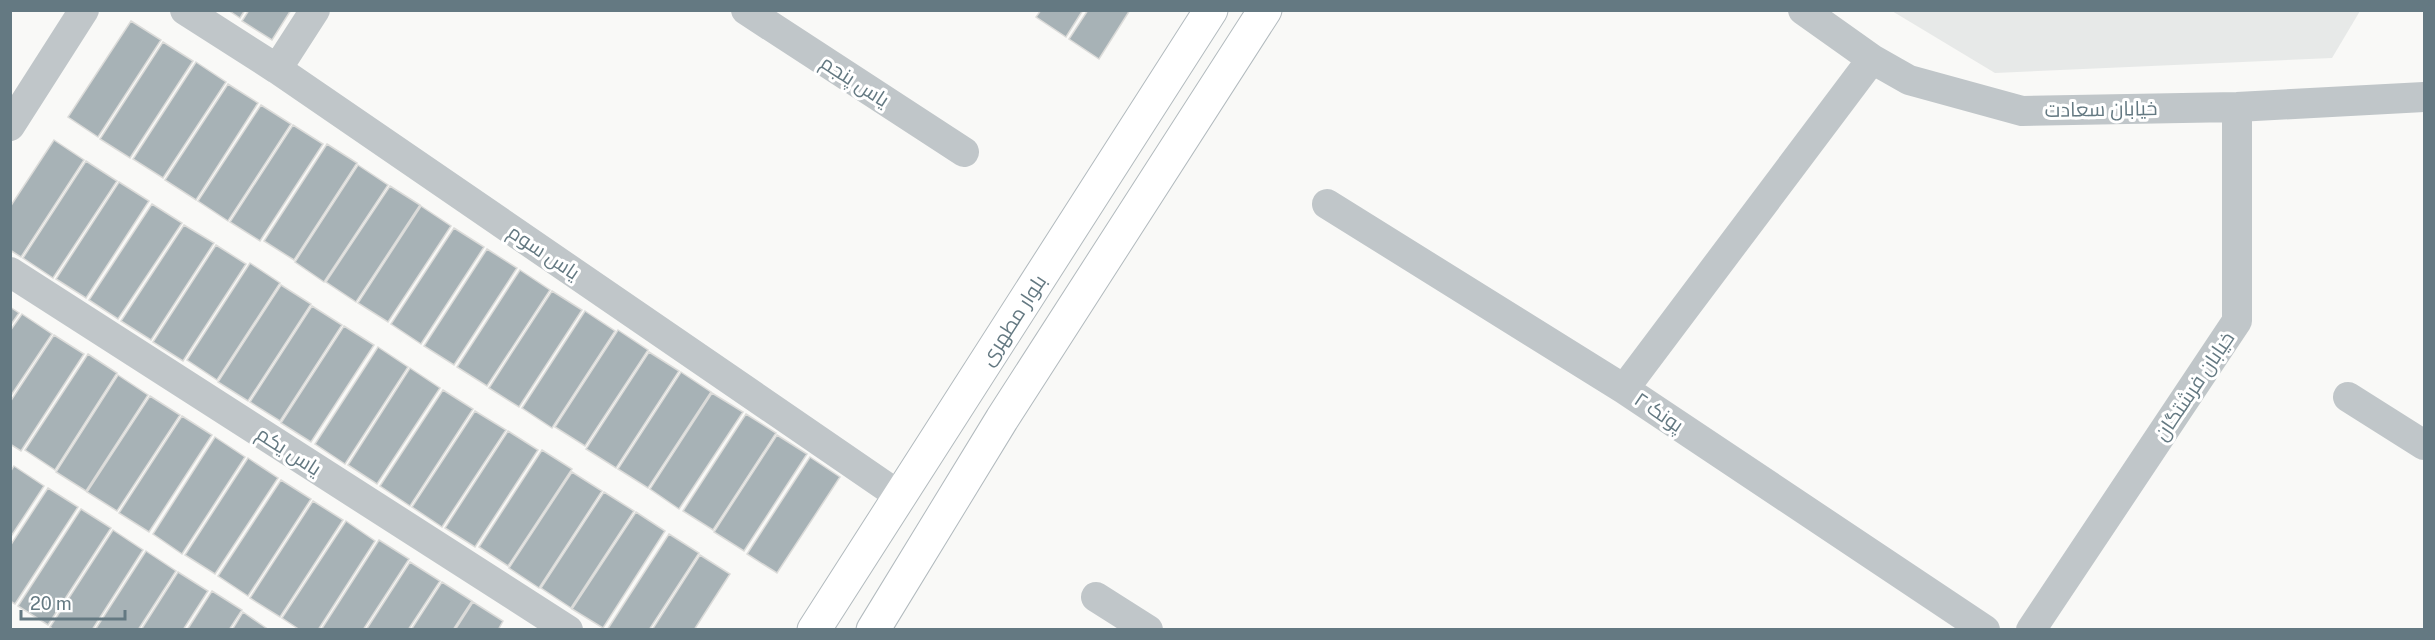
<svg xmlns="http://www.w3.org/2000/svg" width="2435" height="640" font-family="'Public Sans',Cairo,sans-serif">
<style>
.built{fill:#e7e9e8}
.building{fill:#a7b2b6;stroke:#dbdbd9;stroke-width:1.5}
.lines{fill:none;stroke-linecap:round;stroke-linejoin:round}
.secondary-casing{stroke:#b2babe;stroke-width:35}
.minor{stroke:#c0c6c9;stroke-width:30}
.secondary{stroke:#fff;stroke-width:33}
.labels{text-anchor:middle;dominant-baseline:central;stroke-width:6;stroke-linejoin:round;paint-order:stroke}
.street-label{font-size:20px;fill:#647982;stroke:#fff}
</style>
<rect width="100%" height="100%" fill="#f9f9f7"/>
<path class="built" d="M 1892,11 L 2360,11 L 2332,58 L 1995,73 Z"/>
<path class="building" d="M 228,10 L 245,10 L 240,18 Z
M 249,10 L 291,10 L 272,40 L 242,21 Z
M 1041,10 L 1083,10 L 1066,37 L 1036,17 Z
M 1088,10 L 1130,10 L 1099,59 L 1069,39 Z
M 131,21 L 161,40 L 98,137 L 68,117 Z
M 163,42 L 193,61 L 130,158 L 100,139 Z
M 196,62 L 226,82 L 163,178 L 133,159 Z
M 228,84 L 258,103 L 196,200 L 165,180 Z
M 261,105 L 291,124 L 228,221 L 198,201 Z
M 293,125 L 323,144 L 260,241 L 230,222 Z
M 54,140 L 84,160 L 21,257 L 10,250 L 10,207 Z
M 327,144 L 357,163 L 294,260 L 264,241 Z
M 86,161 L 117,181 L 53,278 L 23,258 Z
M 358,165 L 388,185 L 324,282 L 295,262 Z
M 119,182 L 149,201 L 86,298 L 56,279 Z
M 390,186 L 420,205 L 356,302 L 326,282 Z
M 152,204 L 182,223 L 118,319 L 89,300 Z
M 421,206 L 451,226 L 388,322 L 358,303 Z
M 184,225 L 214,243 L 151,340 L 121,321 Z
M 454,228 L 484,247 L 421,344 L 391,324 Z
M 216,245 L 246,264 L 183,361 L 153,342 Z
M 487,249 L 517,268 L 454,365 L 424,346 Z
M 250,263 L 280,283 L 217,380 L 187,360 Z
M 520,270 L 550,290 L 487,386 L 457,367 Z
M 281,285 L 311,304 L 248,401 L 218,382 Z
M 552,291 L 582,310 L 519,407 L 489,388 Z
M 312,306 L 342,325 L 280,421 L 250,402 Z
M 10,307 L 19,313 L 10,326 Z
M 585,311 L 615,331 L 552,428 L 522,408 Z
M 22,314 L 52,334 L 10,397 L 10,331 Z
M 344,326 L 374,345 L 311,442 L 281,423 Z
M 618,330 L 648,350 L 585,446 L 555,427 Z
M 54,335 L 84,354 L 21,451 L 10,444 L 10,402 Z
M 378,347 L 408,367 L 345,464 L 315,444 Z
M 649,352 L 679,371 L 616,468 L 586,449 Z
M 88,354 L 117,373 L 55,470 L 25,450 Z
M 410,368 L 440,388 L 377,484 L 348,465 Z
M 681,372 L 711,392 L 648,488 L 618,469 Z
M 118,375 L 148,395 L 86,491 L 56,472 Z
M 443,390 L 473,409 L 410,506 L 380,486 Z
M 712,393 L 743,412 L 679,509 L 650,489 Z
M 150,396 L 180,415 L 117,511 L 87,492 Z
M 475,411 L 506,430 L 442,527 L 412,507 Z
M 746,414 L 776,433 L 713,530 L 683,511 Z
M 182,416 L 212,435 L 149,532 L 119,513 Z
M 508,431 L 538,450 L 475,547 L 445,528 Z
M 777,435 L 807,454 L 744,551 L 714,532 Z
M 215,437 L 245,457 L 182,554 L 153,534 Z
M 542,450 L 572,469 L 508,566 L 479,547 Z
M 810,457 L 840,477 L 777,573 L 747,554 Z
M 248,458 L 278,478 L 215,574 L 185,555 Z
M 14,466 L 44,486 L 10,538 L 10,472 Z
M 572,472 L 602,491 L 539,588 L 509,568 Z
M 281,480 L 311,499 L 248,596 L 218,576 Z
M 48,488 L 78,507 L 15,604 L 10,601 L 10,546 Z
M 604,492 L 634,511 L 571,608 L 541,588 Z
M 313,501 L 343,520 L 280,617 L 250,598 Z
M 81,509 L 111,528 L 48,625 L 18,606 Z
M 636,512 L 665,531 L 603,628 L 572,609 Z
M 346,521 L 375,541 L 318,630 L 300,630 L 282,618 Z
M 113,530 L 143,550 L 92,630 L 54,630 L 50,627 Z
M 669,534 L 699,553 L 649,630 L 607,630 Z
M 379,540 L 409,559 L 363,630 L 321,630 Z
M 146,551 L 176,571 L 138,630 L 95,630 Z
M 700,555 L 730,574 L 694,630 L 652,630 Z
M 410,562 L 440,581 L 408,630 L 366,630 Z
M 178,572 L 208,591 L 183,630 L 141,630 Z
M 442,582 L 472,601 L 453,630 L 411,630 Z
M 212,591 L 242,610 L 229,630 L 187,630 Z
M 473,602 L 503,621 L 498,630 L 455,630 Z
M 243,612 L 269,630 L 232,630 Z"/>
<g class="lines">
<g class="secondary-casing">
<path id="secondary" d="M 814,630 L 1211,10
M 873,630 L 1002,419 L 1265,10"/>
</g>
<path class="minor" d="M 185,10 L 277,69 L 901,497
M 746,10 L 964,152
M 1803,10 L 1872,59 L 1909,80 L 2022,111 L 2237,107 L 2424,97
M 277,69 L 315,10
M 10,126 L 84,10
M 1327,204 L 1624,389 L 1985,630
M 10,272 L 568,630
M 1624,389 L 1872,59
M 2348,397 L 2424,445
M 1096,597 L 1148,630
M 2031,630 L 2237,321 L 2237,107"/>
<use href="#secondary" class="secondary"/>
</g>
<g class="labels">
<g class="street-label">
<text transform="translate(855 81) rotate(33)">یاس پنجم</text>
<text transform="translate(2101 109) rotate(-1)">خیابان سعادت</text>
<text transform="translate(544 252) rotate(34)">یاس سوم</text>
<text transform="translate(1013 320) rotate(-57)">بلوار مطهری</text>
<text transform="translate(2194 386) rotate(-56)">خیابان فرشتگان</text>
<text transform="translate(1659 412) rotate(34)">پونک ۲</text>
<text transform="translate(289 451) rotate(33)">یاس یکم</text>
</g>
</g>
<rect width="2435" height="640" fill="none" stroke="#647982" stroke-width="24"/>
<path d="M21 610v9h104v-9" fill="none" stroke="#647982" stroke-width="3"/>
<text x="30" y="610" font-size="18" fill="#647982" stroke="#ffffff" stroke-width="4.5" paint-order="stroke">20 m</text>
</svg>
